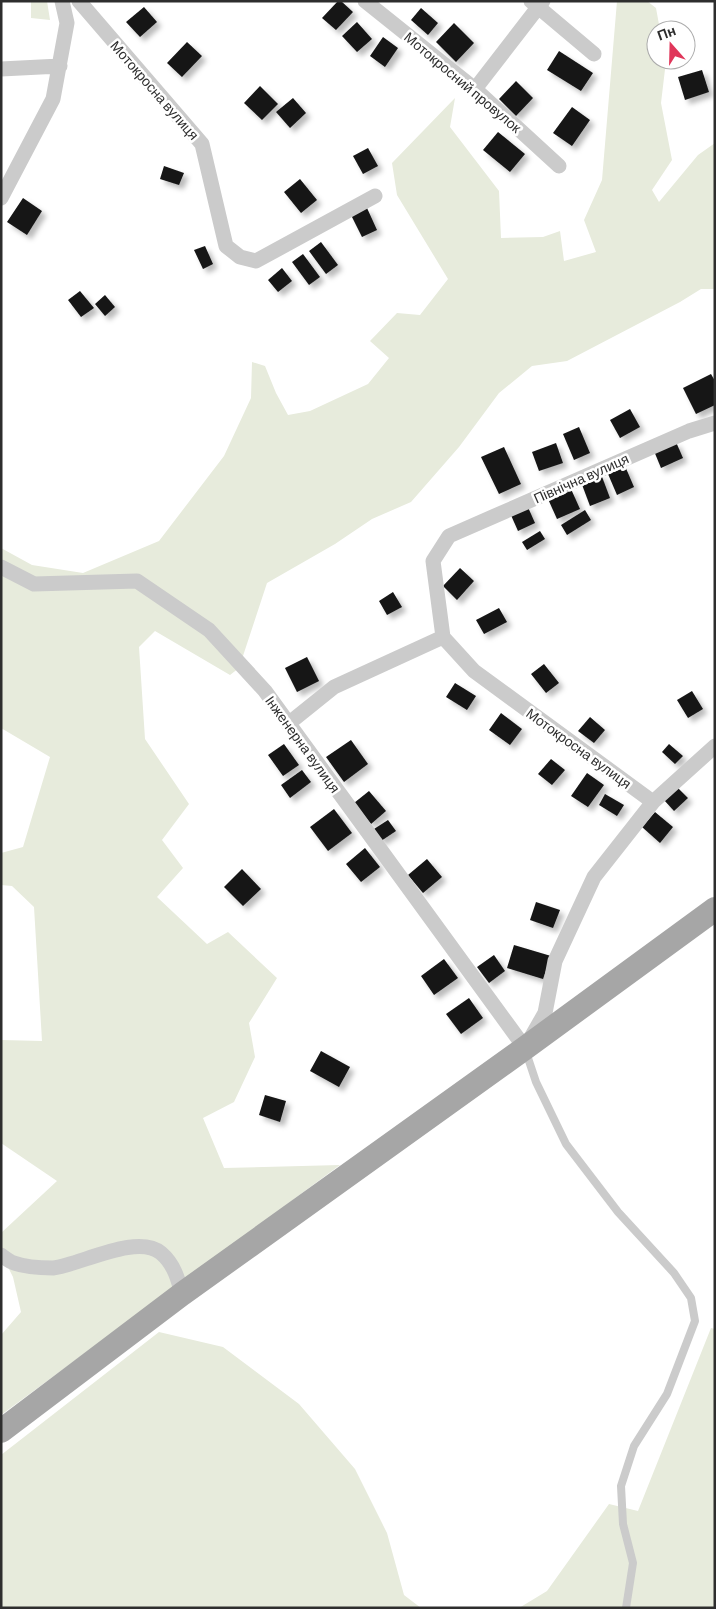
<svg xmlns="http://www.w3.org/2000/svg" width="716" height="1609" font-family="Barlow,sans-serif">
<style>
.green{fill:#e7ebdc}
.building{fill:#151515;filter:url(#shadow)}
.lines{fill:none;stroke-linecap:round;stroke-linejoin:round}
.service{stroke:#cbcbcb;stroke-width:8}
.minor{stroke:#cbcbcb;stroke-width:15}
.primary{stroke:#a6a6a6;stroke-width:24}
.labels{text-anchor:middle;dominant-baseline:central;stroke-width:5;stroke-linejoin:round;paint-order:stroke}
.street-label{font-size:14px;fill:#2e2e2e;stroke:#fff}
</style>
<defs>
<filter id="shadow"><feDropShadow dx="4.5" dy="4.5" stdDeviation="2.5" flood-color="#0004"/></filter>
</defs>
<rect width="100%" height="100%" fill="#fff"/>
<path class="green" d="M 31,1 L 47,1 L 50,20 L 31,18 Z
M 617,1 L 647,1 L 656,8 L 660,30 L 656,30 L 656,60 L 666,61 L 661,103 L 672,160 L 652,190 L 659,202 L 698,155 L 715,143 L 715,289 L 701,289 L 680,302 L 567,361 L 532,366 L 499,393 L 459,447 L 411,502 L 372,519 L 335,544 L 267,583 L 239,668 L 230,675 L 155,631 L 139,647 L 145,739 L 189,804 L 162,840 L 183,868 L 157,897 L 207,944 L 228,932 L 277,978 L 249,1023 L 255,1057 L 234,1102 L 203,1118 L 224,1168 L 340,1165 L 1,1415 L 1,1335 L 21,1312 L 13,1277 L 1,1253 L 1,1233 L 57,1181 L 1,1143 L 1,1040 L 42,1041 L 34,907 L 12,886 L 1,885 L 1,853 L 23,847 L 50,757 L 1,728 L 1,548 L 32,565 L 83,573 L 159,541 L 224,456 L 251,398 L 252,362 L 265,366 L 276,393 L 288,415 L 310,411 L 368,384 L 389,358 L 370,341 L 397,313 L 420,315 L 448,279 L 397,195 L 392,163 L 455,98 L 450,127 L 499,191 L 501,238 L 543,237 L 560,231 L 564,261 L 596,252 L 584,220 L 602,180 Z
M 711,1328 L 715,1329 L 715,1608 L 519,1608 L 547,1591 L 609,1504 L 638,1511 Z
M 159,1332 L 223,1347 L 299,1404 L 355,1469 L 387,1533 L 404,1595 L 421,1608 L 1,1608 L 1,1455 Z"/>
<path class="building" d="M 338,1 L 341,1 L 353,12 L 336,30 L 322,18 Z
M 144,7 L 157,22 L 140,37 L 126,22 Z
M 421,8 L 438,23 L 428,35 L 411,20 Z
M 357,22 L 372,39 L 357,52 L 342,36 Z
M 454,23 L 474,43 L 456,62 L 436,42 Z
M 383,37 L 398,48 L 385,67 L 370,56 Z
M 187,42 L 202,56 L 182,77 L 167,63 Z
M 559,51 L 593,73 L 581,91 L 547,70 Z
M 702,70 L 709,92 L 685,100 L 678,77 Z
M 516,81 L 533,98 L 516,116 L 499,99 Z
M 260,86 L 278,104 L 262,120 L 244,103 Z
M 293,98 L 306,113 L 290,128 L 276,112 Z
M 572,107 L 590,120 L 572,146 L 553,133 Z
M 498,132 L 525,154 L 510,172 L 483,150 Z
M 368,148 L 378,166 L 363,174 L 353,156 Z
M 164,166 L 184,173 L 179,185 L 160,179 Z
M 300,179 L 317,200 L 301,213 L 284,192 Z
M 23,198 L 42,211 L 27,235 L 7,222 Z
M 367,208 L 377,230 L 362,237 L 351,215 Z
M 321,242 L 338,265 L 326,274 L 309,251 Z
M 205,246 L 213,264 L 203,269 L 194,250 Z
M 303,254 L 320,277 L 309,285 L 292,262 Z
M 282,268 L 292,281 L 278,292 L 268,280 Z
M 80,291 L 94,308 L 81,317 L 68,300 Z
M 105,295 L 115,307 L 105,316 L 95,304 Z
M 711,374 L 715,381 L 715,405 L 696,414 L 683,388 Z
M 630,409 L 640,427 L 620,438 L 610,420 Z
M 579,427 L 590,453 L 574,460 L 563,434 Z
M 676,442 L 683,458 L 661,468 L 654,451 Z
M 556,443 L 563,463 L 539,471 L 532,452 Z
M 504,447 L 521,484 L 499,494 L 481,457 Z
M 625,466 L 634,487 L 617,495 L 608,474 Z
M 601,474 L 610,498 L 590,506 L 581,482 Z
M 571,489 L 580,509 L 557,519 L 548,499 Z
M 527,505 L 535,523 L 518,531 L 510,513 Z
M 585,510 L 591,520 L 567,535 L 561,525 Z
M 540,531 L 545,539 L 527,550 L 522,542 Z
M 460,568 L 474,581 L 457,600 L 443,586 Z
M 393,592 L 402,607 L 387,615 L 379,601 Z
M 499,608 L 507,622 L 484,634 L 476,620 Z
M 307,657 L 319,681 L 297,692 L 285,668 Z
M 544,664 L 559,683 L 546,693 L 531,674 Z
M 455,683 L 476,696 L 467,710 L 446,697 Z
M 692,691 L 703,709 L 688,718 L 677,700 Z
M 501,713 L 522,729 L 510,745 L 489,730 Z
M 590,717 L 605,730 L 594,743 L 578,731 Z
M 351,740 L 368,764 L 344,782 L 326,757 Z
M 284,744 L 299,765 L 283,776 L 268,755 Z
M 669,744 L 683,756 L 675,764 L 662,752 Z
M 551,759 L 565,770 L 552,785 L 538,774 Z
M 302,770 L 311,782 L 290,798 L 281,785 Z
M 587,773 L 604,785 L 588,807 L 571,796 Z
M 678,788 L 688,798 L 674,811 L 664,800 Z
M 369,791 L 386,811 L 371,824 L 354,803 Z
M 605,794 L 624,805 L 617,816 L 599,805 Z
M 334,809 L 352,833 L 328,851 L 310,827 Z
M 655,812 L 673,827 L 660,843 L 642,827 Z
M 388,820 L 396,831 L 381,841 L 374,829 Z
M 365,848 L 380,867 L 361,882 L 346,864 Z
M 427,859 L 442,877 L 423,893 L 408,875 Z
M 242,869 L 261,889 L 243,906 L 224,887 Z
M 536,902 L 560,910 L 553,928 L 530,920 Z
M 514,945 L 551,956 L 543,979 L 507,968 Z
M 494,955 L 505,971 L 489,983 L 477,967 Z
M 444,959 L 458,978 L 434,995 L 421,976 Z
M 469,998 L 483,1018 L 461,1034 L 446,1014 Z
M 321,1051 L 350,1067 L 339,1087 L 310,1071 Z
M 265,1095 L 286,1101 L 280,1122 L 259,1115 Z"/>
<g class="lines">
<path class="service" d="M 526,1052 L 536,1082 L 566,1144 L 618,1212 L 674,1273 L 691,1298 L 695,1321 L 667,1394 L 634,1446 L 621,1486 L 623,1524 L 633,1563 L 626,1608"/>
<path class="minor" d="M 79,1 L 202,144 L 226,246 L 240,257 L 256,261 L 375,196
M 365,1 L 475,89 L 559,166
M 531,1 L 594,54
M 1,69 L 60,66
M 475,89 L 543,1
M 1,198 L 53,99 L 67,23 L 62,1
M 1,567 L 34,584 L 137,581 L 209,630 L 265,691 L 525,1048 L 545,1013 L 555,961 L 594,877 L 653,802
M 443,637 L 474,671 L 653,802 L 715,746
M 288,724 L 334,687 L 443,637 L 433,561 L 449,536 L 689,431 L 715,423
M 1,1255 C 5,1258 10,1262 14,1263 C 25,1267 41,1268 53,1268 C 80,1265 137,1233 161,1253 C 174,1264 178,1279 182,1294"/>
<path class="primary" d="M 1,1431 L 182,1294 L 525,1048 L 715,909"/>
</g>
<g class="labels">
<g class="street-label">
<text transform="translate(463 82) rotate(40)">Мотокросний провулок</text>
<text transform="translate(155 90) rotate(49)">Мотокросна вулиця</text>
<text transform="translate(581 478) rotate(-24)">Північна вулиця</text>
<text transform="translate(303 744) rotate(54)">Інженерна вулиця</text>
<text transform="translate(579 748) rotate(36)">Мотокросна вулиця</text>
</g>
</g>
<rect width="716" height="1609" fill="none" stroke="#2e2e2e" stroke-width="5"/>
<g transform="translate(671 45) rotate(340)"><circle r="24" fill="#ffffff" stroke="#ababab"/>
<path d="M0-4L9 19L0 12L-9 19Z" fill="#e0365a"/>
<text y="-8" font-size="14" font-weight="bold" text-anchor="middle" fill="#2e2e2e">Пн</text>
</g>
</svg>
